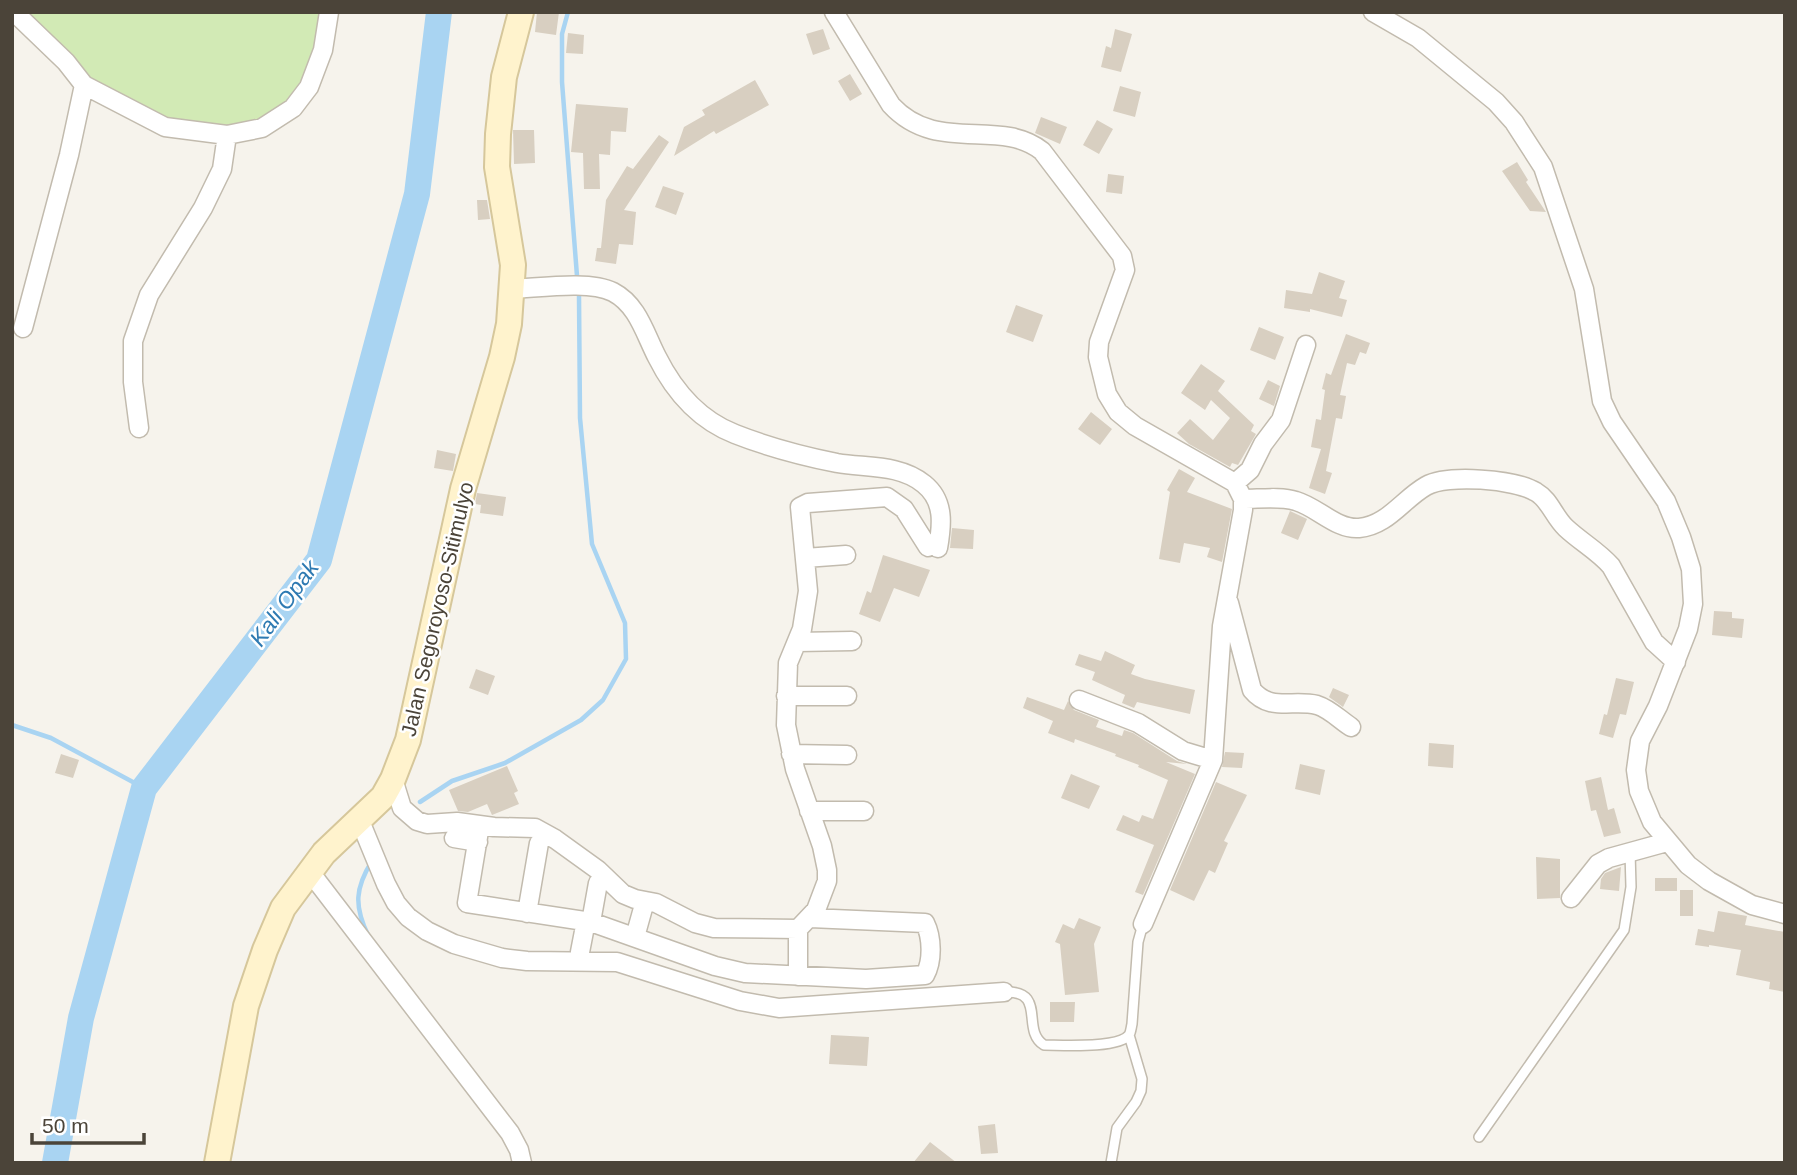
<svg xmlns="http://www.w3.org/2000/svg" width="1797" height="1175" font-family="Helvetica,sans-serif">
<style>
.green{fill:#d2eab5}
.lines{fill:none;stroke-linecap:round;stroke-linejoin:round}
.stream{stroke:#a9d4f2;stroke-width:4.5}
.river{stroke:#a9d4f2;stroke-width:26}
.building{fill:#d8cfc1}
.lane-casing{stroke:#c2bbae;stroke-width:12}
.street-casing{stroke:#c2bbae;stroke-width:21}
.secondary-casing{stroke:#d6c79b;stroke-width:28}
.lane{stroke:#fff;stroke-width:9}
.street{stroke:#fff;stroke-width:18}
.secondary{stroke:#fff3cd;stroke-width:24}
.labels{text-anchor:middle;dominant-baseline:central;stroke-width:5;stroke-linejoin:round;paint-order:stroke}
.street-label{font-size:21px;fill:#4b4439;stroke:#fff}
.water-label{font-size:23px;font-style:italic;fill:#2e7ab2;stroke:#fff}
</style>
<rect width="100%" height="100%" fill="#f6f3ec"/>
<path class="green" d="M 16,12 L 328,12 L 308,87 L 262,127 L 166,126 L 84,84 Z"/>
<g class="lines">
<path class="stream" d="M 568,12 L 562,34 L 562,82 L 577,276
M 12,725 L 51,738 L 144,788
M 420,802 L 452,781 L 505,763 L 581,720 L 603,700 L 626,659 L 625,623 L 592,544 L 580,418 L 579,296
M 368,935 C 354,906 355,888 372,861"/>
<path class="river" d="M 55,1163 L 81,1018 L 144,788 L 319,560 L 417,194 L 439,12"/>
</g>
<path class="building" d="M 537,12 L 559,12 L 556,35 L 535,32 Z
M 823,29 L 830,49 L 813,55 L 806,34 Z
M 1115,29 L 1132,34 L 1121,72 L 1101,67 L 1106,46 L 1111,48 Z
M 568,33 L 584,35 L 583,54 L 566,53 Z
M 850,74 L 862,94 L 850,101 L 838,81 Z
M 755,80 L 769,105 L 716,134 L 714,131 L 674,156 L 684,127 L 705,115 L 702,110 Z
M 1120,86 L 1141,92 L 1135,117 L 1113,111 Z
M 576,104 L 628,108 L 626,132 L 611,131 L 610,155 L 599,154 L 600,189 L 584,189 L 583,153 L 571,152 Z
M 1041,117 L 1067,127 L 1060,144 L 1035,133 Z
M 1097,120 L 1113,129 L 1099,154 L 1083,145 Z
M 513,130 L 534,130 L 535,163 L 514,164 Z
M 659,135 L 669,142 L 624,210 L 636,212 L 633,245 L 619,244 L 616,264 L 595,261 L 597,248 L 601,248 L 606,200 L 627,166 L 633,169 Z
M 1517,162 L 1528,180 L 1526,182 L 1546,212 L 1530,211 L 1502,171 Z
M 1108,174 L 1124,176 L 1122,194 L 1106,192 Z
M 663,186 L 684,193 L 676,215 L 655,207 Z
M 477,200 L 487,200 L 490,219 L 478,220 Z
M 1319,272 L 1345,281 L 1339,298 L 1347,300 L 1342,317 L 1310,309 L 1310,312 L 1284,308 L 1286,290 L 1312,294 Z
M 1016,305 L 1043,315 L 1033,342 L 1006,332 Z
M 1259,327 L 1284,337 L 1275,360 L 1250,350 Z
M 1346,334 L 1370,343 L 1366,354 L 1360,352 L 1355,365 L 1347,363 L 1340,395 L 1346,396 L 1342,419 L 1336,418 L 1326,471 L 1332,473 L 1325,494 L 1309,488 L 1321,449 L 1311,447 L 1316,419 L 1321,420 L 1325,390 L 1322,389 L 1326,373 L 1331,375 Z
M 1201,364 L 1225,381 L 1218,391 L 1254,425 L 1251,431 L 1256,434 L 1238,465 L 1232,463 L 1230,467 L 1189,444 L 1177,433 L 1190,419 L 1213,440 L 1230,418 L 1211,400 L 1205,410 L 1181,393 Z
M 1268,380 L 1280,386 L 1274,406 L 1259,399 Z
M 1091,412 L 1112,429 L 1100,445 L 1078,429 Z
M 437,450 L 456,454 L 453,471 L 434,468 Z
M 1179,469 L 1195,478 L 1187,492 L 1232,509 L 1222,562 L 1207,557 L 1210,548 L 1184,543 L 1180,563 L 1159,559 L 1170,492 L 1167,490 Z
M 477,493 L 506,497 L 503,516 L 480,513 L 481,505 L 475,504 Z
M 1290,511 L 1307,519 L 1298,540 L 1281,533 Z
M 952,528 L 974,530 L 973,549 L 950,548 Z
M 883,555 L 930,570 L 919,597 L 894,588 L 880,622 L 859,614 L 867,591 L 871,593 Z
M 1714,611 L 1732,612 L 1732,618 L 1744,619 L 1742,638 L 1712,635 Z
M 1105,651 L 1135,665 L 1131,674 L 1145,679 L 1195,690 L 1190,714 L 1137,702 L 1134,708 L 1122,703 L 1125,695 L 1092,680 L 1095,672 L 1075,665 L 1079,654 L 1101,661 Z
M 476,669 L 495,676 L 488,695 L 469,688 Z
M 1616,678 L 1634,682 L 1626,715 L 1620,714 L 1613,738 L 1599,734 L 1604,714 L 1607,715 Z
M 1333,688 L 1349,695 L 1343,707 L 1329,697 Z
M 1027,697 L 1064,710 L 1068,701 L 1074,710 L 1099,720 L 1096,727 L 1122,736 L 1124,730 L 1133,733 L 1177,761 L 1187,764 L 1166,762 L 1195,774 L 1143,895 L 1135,892 L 1154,845 L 1116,830 L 1123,815 L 1139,822 L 1142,815 L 1153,819 L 1168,780 L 1138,767 L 1139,765 L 1115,756 L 1116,754 L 1075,739 L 1074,743 L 1048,733 L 1053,721 L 1023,708 Z
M 1429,743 L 1454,745 L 1453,768 L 1428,766 Z
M 1225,752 L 1244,753 L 1242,768 L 1222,767 Z
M 61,754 L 79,760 L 73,778 L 55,773 Z
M 1300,764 L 1325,770 L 1320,795 L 1295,789 Z
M 507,766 L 518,791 L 514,793 L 519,804 L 492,815 L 487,804 L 468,812 L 458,811 L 449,790 Z
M 1071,774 L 1100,786 L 1089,809 L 1061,798 Z
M 1601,777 L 1608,810 L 1614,808 L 1621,833 L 1604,837 L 1596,810 L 1591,811 L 1585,781 Z
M 1216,782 L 1247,795 L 1224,841 L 1228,843 L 1215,873 L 1209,870 L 1194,901 L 1170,890 Z
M 1536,857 L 1560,859 L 1560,898 L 1537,899 Z
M 1621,867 L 1619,891 L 1600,889 L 1601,879 L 1605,873 Z
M 1655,878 L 1677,878 L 1677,891 L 1655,891 Z
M 1680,890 L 1693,890 L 1693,916 L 1680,916 Z
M 1718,911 L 1747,916 L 1745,925 L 1785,932 L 1785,992 L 1769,989 L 1770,982 L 1736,975 L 1741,950 L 1709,945 L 1709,947 L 1695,945 L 1698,929 L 1714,932 Z
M 1079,918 L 1101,927 L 1094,944 L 1099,992 L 1065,995 L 1060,944 L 1055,942 L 1063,924 L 1074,929 Z
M 1050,1002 L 1075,1002 L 1074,1022 L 1050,1022 Z
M 831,1035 L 869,1037 L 867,1066 L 829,1064 Z
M 995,1124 L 998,1153 L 981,1154 L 978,1126 Z
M 930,1142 L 957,1163 L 913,1163 Z"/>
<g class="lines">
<g class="lane-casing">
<path id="lane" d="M 1004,992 C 1048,990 1020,1030 1044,1045 C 1061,1045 1118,1049 1129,1035 C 1131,1032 1131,1028 1132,1024 L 1138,942 L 1143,924
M 1479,1137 L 1624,930 L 1631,887 L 1630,852
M 1111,1163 L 1117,1128 L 1136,1102 L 1141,1091 L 1142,1079 L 1129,1035"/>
</g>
<g class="street-casing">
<path id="street" d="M 14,12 L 66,62 L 84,85 L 69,155 L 23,328
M 834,12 L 891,105 C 937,155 999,117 1042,151 L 1122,256 L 1125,270 L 1099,342 L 1098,357 L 1107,394 L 1118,412 L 1135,426 L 1235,483 L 1243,499 L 1243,510 L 1222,626 L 1213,760 L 1143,924
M 1373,12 L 1418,38 L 1496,102 L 1514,122 L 1543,167 L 1584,289 L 1602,401 L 1612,422 L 1666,501 L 1681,537 L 1691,569 L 1693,604 L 1688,629 L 1658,706 L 1640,741 L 1636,770 L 1639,791 L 1652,822 L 1688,865 L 1709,881 L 1752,905 L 1785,914
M 84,85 L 165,127 L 227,135 L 262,128 L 293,108 L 309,87 L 323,50 L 329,12
M 512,289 C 539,288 589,280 613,292 C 638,305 645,334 657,357 C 674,391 699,420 735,434 C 768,447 802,456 837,463 C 866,468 900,464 924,484 C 945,501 942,525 938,548
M 139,428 L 133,382 L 133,341 L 149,295 L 203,208 L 222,169 L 227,135
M 1235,483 L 1250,470 L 1263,444 L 1281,420 L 1306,345
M 1243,499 C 1260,499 1280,496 1296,501 C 1317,507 1337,530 1359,528 C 1387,526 1403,499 1426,486 C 1447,474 1515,479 1536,492 C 1550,500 1554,517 1566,528 C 1581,542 1598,551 1611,566 L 1654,642 L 1676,662
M 805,558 L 846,555
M 1229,603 L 1252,690 C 1270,712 1293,699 1317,705 C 1330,709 1340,720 1351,727
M 797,642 L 852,641
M 786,696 L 847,696
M 1079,700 L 1138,723 L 1183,751 L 1213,760
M 791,754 L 847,755
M 393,779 L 402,808 L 417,821 L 427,824 L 457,822 L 494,827 L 535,828 L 555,839 L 598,870 L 623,894 L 635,899 L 656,903 L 695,923 L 714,928 L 798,929 L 816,910 L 827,881 L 827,870 L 822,846 L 795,769 L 786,725 L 788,663 L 802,629 L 808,591 L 800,507 L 808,503 L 887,497 L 904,509 L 928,547
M 809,811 L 864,811
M 360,821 L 386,884 L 396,903 L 408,917 L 427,931 L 454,944 L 502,958 L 527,961 L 617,962 L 740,1001 L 779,1008 L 1004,992
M 479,831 L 467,903 L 591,922 L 715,966 L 745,973 L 866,979 L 925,975 C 933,961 932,937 925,923 L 810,918
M 454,838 L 478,842
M 310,872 L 510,1133 L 519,1150 L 522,1163
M 1571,898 L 1598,864 L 1609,858 L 1667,842
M 527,913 L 539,843
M 591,922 L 598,883
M 635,937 L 645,901
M 580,952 L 586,921
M 798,976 L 798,929"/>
</g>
<g class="secondary-casing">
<path id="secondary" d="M 217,1163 L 246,1006 L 265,950 L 283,908 L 324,853 L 383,797 L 393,779 L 408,740 L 463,489 L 502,357 L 509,324 L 513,265 L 497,167 L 498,134 L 504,77 L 521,12"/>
</g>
<use href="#lane" class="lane"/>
<use href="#street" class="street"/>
<use href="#secondary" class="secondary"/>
</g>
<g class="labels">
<g class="street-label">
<text transform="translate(437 609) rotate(-77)">Jalan Segoroyoso-Sitimulyo</text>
</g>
<g class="water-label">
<text transform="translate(284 603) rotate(-54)">Kali Opak</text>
</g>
</g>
<rect width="1797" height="1175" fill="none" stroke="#4b4439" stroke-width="28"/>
<path d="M32 1133v10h112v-10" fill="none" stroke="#4b4439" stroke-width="3.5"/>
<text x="42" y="1133" font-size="21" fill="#4b4439" stroke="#ffffff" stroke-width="5" paint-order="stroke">50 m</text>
</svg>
